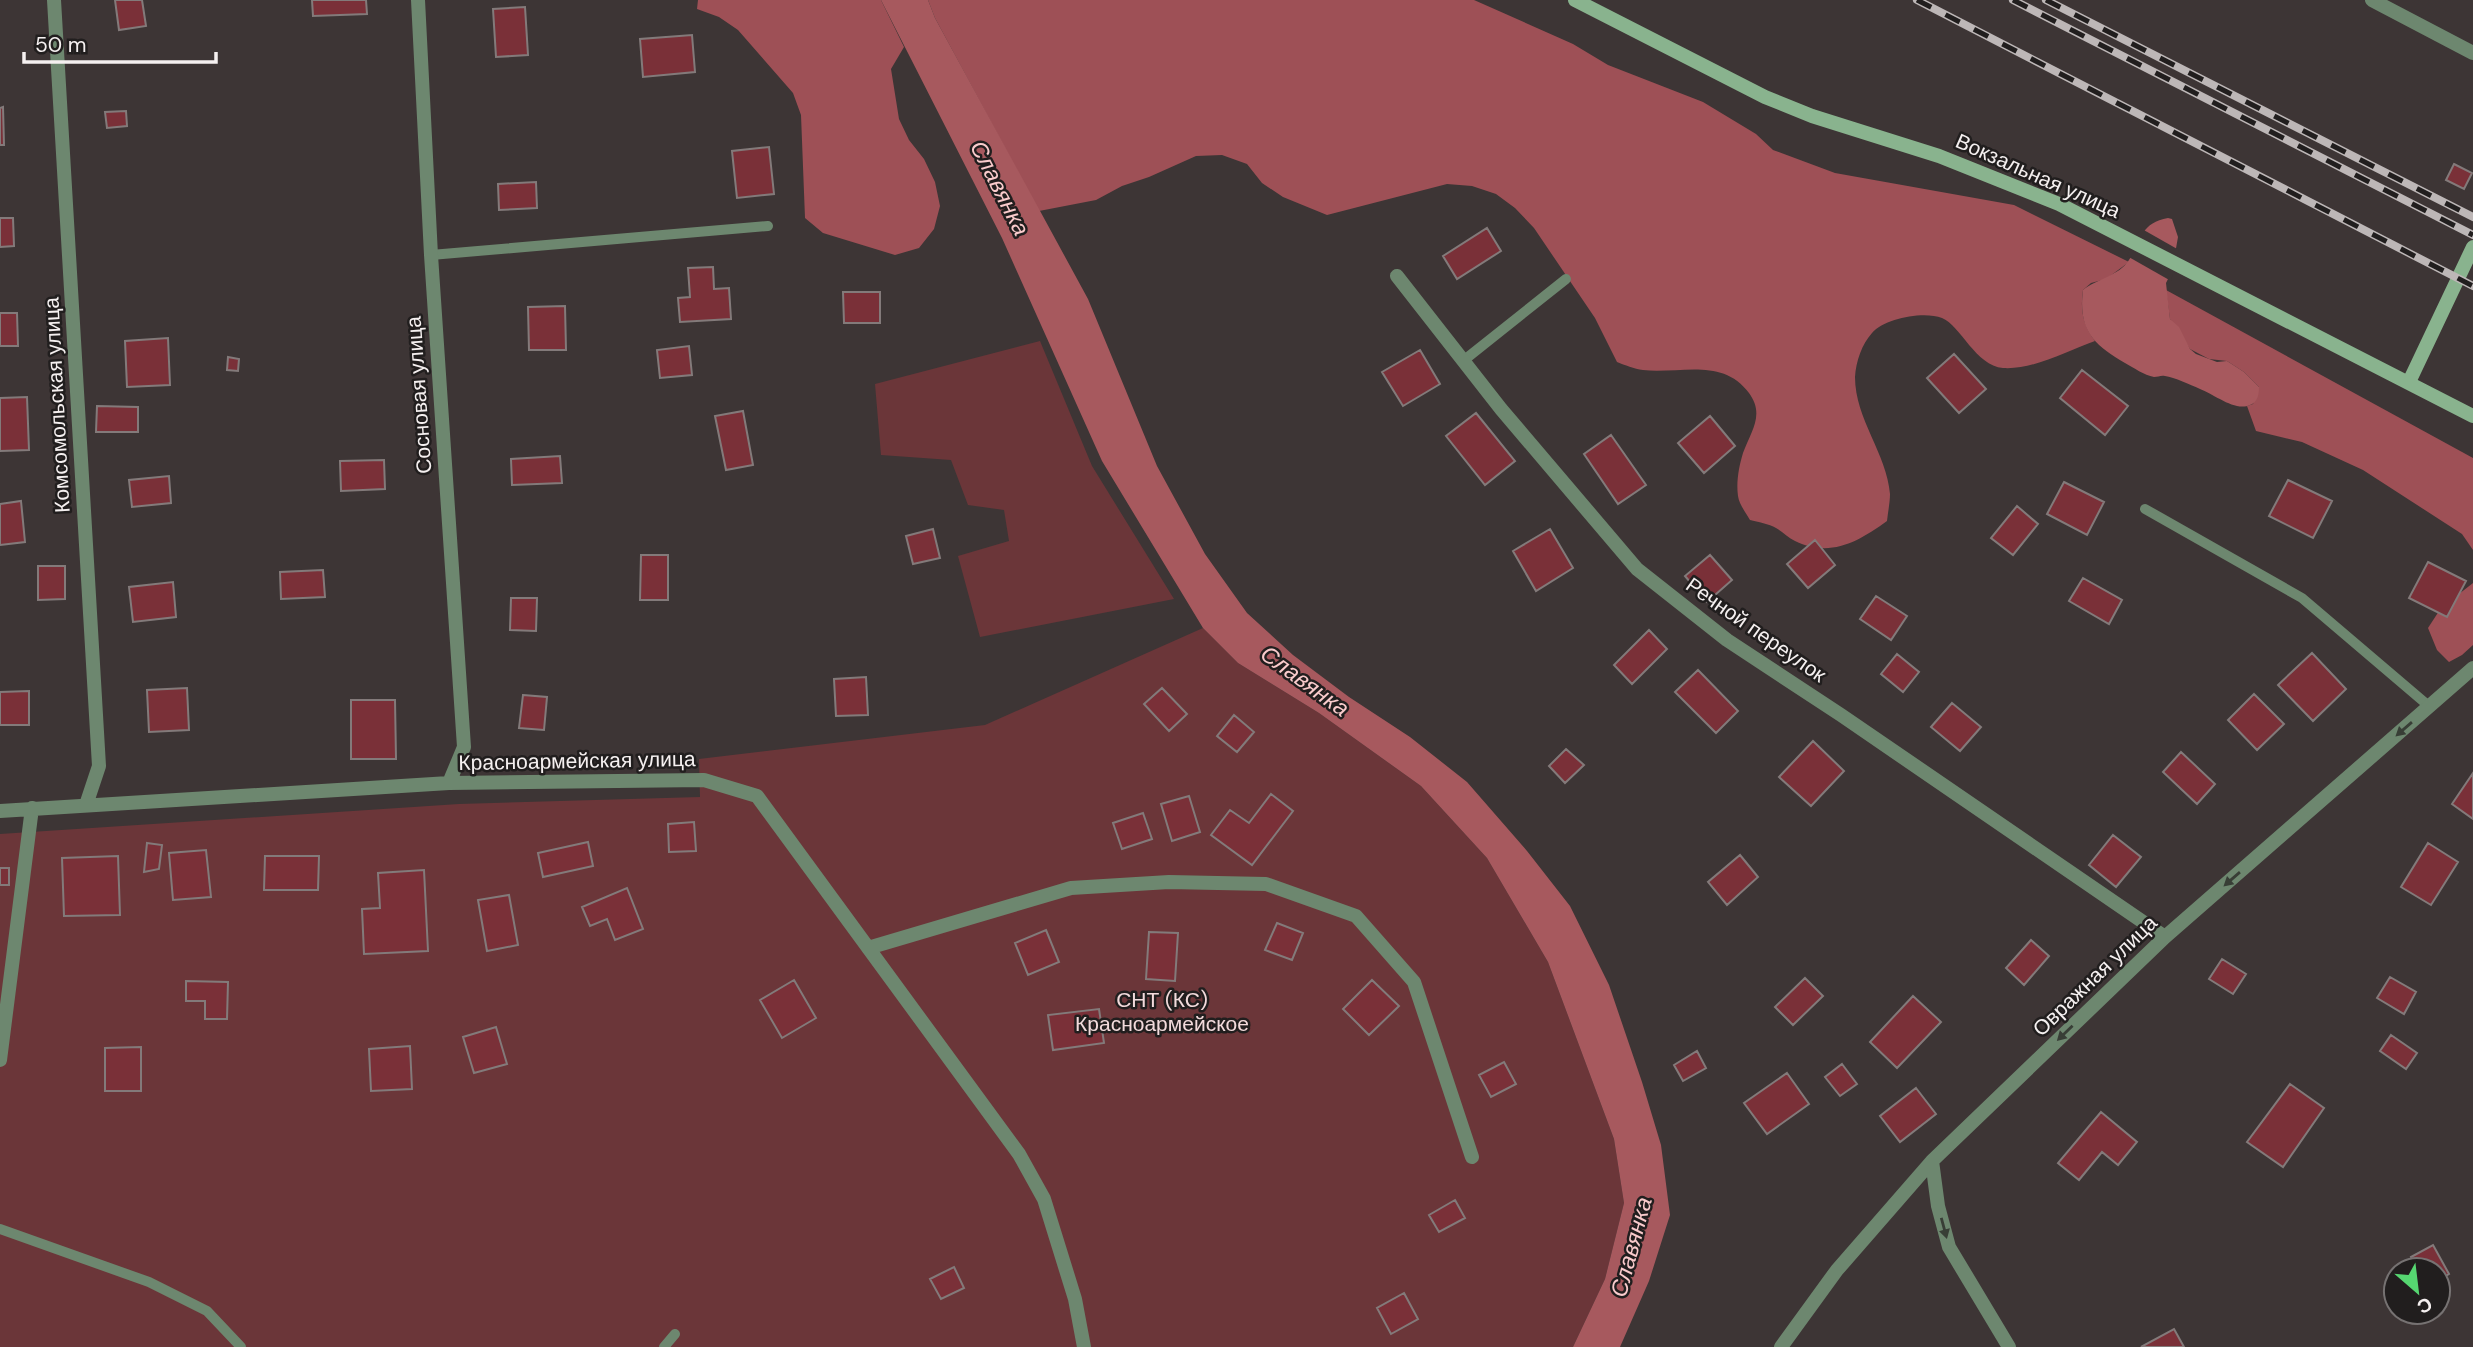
<svg xmlns="http://www.w3.org/2000/svg" width="2473" height="1347" font-family="'DM Sans',sans-serif">
<style>
.green{fill:#6b3639}
.forest{fill:#9e5056}
.water{fill:#a7595e}
.pier{fill:#3d3535}
.building{fill:#7a3038;stroke:#837a7a;stroke-width:2}
.lines{fill:none;stroke-linecap:round;stroke-linejoin:round}
.lane{stroke:#6d876f;stroke-width:10}
.street{stroke:#6d876f;stroke-width:14}
.secondary{stroke:#89b38e;stroke-width:14}
.rail-casing{stroke:#bdb7b7;stroke-width:8}
.rail{stroke:#211e1e;stroke-width:5;stroke-dasharray:16;stroke-linecap:butt}
.oneway{fill:#383e36}
.labels{text-anchor:middle;dominant-baseline:central;stroke-width:5;stroke-linejoin:round;paint-order:stroke}
.street-label{font-size:21px;fill:#f5f0f0;stroke:#211e1e}
.park-label{font-size:21px;fill:#f2dadb;stroke:#211e1e}
.water-label{font-size:23px;font-style:italic;fill:#facbcc;stroke:#211e1e}
</style>
<rect width="100%" height="100%" fill="#3d3535"/>
<path class="green" d="M 1040,341 L 1092,466 L 1174,599 L 980,637 L 958,556 L 1009,541 L 1004,510 L 968,505 L 951,460 L 881,455 L 875,384 Z
M 1203,628 L 1238,663 L 1319,713 L 1421,786 L 1487,858 L 1548,962 L 1614,1139 L 1624,1203 L 1605,1279 L 1573,1347 L 0,1347 L 0,834 L 459,804 L 700,797 L 699,759 L 985,725 Z"/>
<path class="forest" d="M 698,0 L 881,0 L 904,47 L 891,69 L 899,119 L 909,140 L 924,159 L 935,182 L 940,206 L 934,229 L 919,248 L 895,255 L 823,233 L 805,218 L 801,115 L 793,93 L 738,30 L 719,17 L 697,9 Z
M 928,0 L 1474,0 L 1573,44 L 1608,65 L 1703,102 L 1756,134 L 1773,150 L 1835,173 L 2014,205 L 2129,262 L 2106,279 L 2091,283 L 2083,290 C 2080,310 2083,325 2095,341 C 2067,351 2033,370 2003,368 C 1976,366 1960,325 1942,318 C 1924,311 1885,318 1872,333 C 1862,344 1856,361 1855,377 C 1855,419 1887,454 1890,494 C 1890,502 1888,512 1887,521 C 1858,542 1830,558 1795,541 C 1788,538 1783,532 1776,528 C 1769,524 1758,522 1750,520 C 1746,513 1739,504 1738,496 C 1736,482 1739,466 1743,453 C 1751,431 1765,415 1749,393 C 1723,357 1680,374 1643,370 C 1634,369 1625,365 1617,362 L 1595,318 L 1534,228 L 1515,208 L 1496,194 L 1472,186 L 1447,184 L 1327,215 L 1283,197 L 1262,183 L 1247,164 L 1222,155 L 1196,156 L 1149,177 L 1122,186 L 1096,200 L 1039,211 L 935,18 Z
M 2166,290 L 2473,458 L 2473,550 L 2462,534 L 2363,470 L 2302,442 L 2256,431 L 2247,406 L 2253,404 L 2259,387 L 2244,372 L 2227,361 L 2209,359 L 2190,349 L 2170,319 Z
M 2473,583 L 2473,645 L 2462,655 L 2449,662 L 2437,650 L 2428,628 L 2441,608 Z"/>
<path class="water" d="M 881,0 L 928,0 L 935,18 L 1088,299 L 1157,466 L 1205,554 L 1247,613 L 1293,655 L 1349,697 L 1410,737 L 1467,782 L 1527,851 L 1570,906 L 1609,985 L 1642,1082 L 1661,1145 L 1670,1215 L 1649,1281 L 1620,1347 L 1573,1347 L 1605,1279 L 1624,1203 L 1614,1139 L 1548,962 L 1487,858 L 1421,786 L 1319,713 L 1238,663 L 1203,628 L 1102,461 L 1002,238 Z
M 2168,218 L 2172,219 L 2178,237 L 2172,271 L 2166,283 L 2170,319 L 2179,327 L 2190,349 L 2196,354 L 2217,362 L 2227,361 L 2244,372 L 2259,387 C 2259,394 2258,402 2250,405 C 2235,412 2214,394 2200,389 C 2191,385 2174,377 2165,376 C 2161,375 2158,377 2154,377 C 2144,375 2134,368 2125,363 C 2093,344 2078,330 2083,290 C 2096,279 2119,276 2129,260 C 2141,241 2140,223 2168,218 Z"/>
<path class="pier" d="M 2142,229 L 2179,250 L 2171,281 L 2127,256 L 2136,235 Z"/>
<path class="building" d="M 115,0 L 142,0 L 146,26 L 119,30 Z
M 312,0 L 366,0 L 367,14 L 313,16 Z
M 525,7 L 528,55 L 496,57 L 493,9 Z
M 692,35 L 695,72 L 643,77 L 640,39 Z
M 3,107 L 4,145 L 0,145 L 0,108 Z
M 126,111 L 127,126 L 107,128 L 105,112 Z
M 769,147 L 774,194 L 737,198 L 732,151 Z
M 2454,164 L 2472,173 L 2464,189 L 2446,180 Z
M 536,182 L 537,208 L 499,210 L 498,184 Z
M 0,218 L 13,218 L 14,246 L 0,247 Z
M 1487,228 L 1501,251 L 1457,279 L 1443,256 Z
M 713,267 L 714,289 L 729,288 L 731,319 L 680,322 L 678,298 L 690,297 L 688,268 Z
M 843,292 L 880,292 L 880,323 L 844,323 Z
M 565,306 L 566,350 L 529,350 L 528,307 Z
M 0,313 L 17,313 L 18,346 L 0,346 Z
M 168,338 L 170,385 L 127,387 L 125,341 Z
M 689,346 L 692,375 L 660,378 L 657,350 Z
M 1420,350 L 1440,384 L 1403,406 L 1382,372 Z
M 1954,354 L 1986,389 L 1959,413 L 1927,378 Z
M 228,357 L 239,359 L 238,371 L 227,370 Z
M 2082,370 L 2128,406 L 2105,435 L 2060,398 Z
M 27,397 L 29,450 L 0,451 L 0,398 Z
M 97,406 L 138,407 L 138,432 L 96,432 Z
M 743,411 L 753,465 L 726,470 L 715,416 Z
M 1476,413 L 1515,461 L 1485,485 L 1446,436 Z
M 1710,416 L 1735,446 L 1704,473 L 1678,443 Z
M 1611,435 L 1646,485 L 1618,504 L 1584,454 Z
M 560,456 L 562,483 L 512,485 L 511,459 Z
M 384,460 L 385,489 L 341,491 L 340,461 Z
M 169,476 L 171,503 L 132,507 L 129,480 Z
M 2288,480 L 2332,501 L 2313,538 L 2269,516 Z
M 2064,482 L 2104,502 L 2087,535 L 2047,514 Z
M 21,501 L 25,542 L 0,545 L 0,504 Z
M 2017,506 L 2038,524 L 2013,555 L 1991,538 Z
M 933,529 L 940,558 L 913,564 L 906,536 Z
M 1550,529 L 1573,568 L 1536,591 L 1513,551 Z
M 1815,540 L 1835,565 L 1808,588 L 1787,564 Z
M 641,555 L 668,555 L 668,600 L 640,600 Z
M 1710,555 L 1732,580 L 1707,602 L 1685,576 Z
M 2428,562 L 2466,581 L 2447,617 L 2409,598 Z
M 38,566 L 65,566 L 65,599 L 38,600 Z
M 323,570 L 325,597 L 281,599 L 280,572 Z
M 2083,578 L 2122,600 L 2109,624 L 2069,601 Z
M 173,582 L 176,617 L 133,622 L 129,587 Z
M 1876,596 L 1907,616 L 1891,640 L 1860,619 Z
M 511,598 L 537,598 L 536,631 L 510,630 Z
M 1649,630 L 1667,649 L 1632,684 L 1614,665 Z
M 2312,653 L 2346,689 L 2313,721 L 2278,685 Z
M 1897,654 L 1919,672 L 1903,692 L 1881,674 Z
M 1698,670 L 1738,711 L 1716,733 L 1675,692 Z
M 866,677 L 868,715 L 836,716 L 834,679 Z
M 187,688 L 189,730 L 149,732 L 147,690 Z
M 1162,688 L 1187,714 L 1169,731 L 1144,704 Z
M 29,691 L 29,725 L 0,725 L 0,692 Z
M 2254,694 L 2284,724 L 2257,750 L 2228,720 Z
M 523,695 L 547,697 L 544,730 L 519,728 Z
M 351,700 L 395,700 L 396,759 L 351,759 Z
M 1952,703 L 1981,727 L 1960,751 L 1931,727 Z
M 1234,715 L 1254,732 L 1237,752 L 1217,736 Z
M 1813,741 L 1844,771 L 1811,806 L 1779,777 Z
M 1566,749 L 1584,765 L 1565,783 L 1549,766 Z
M 2181,752 L 2215,784 L 2197,804 L 2163,772 Z
M 2473,773 L 2473,819 L 2452,804 Z
M 1271,794 L 1293,811 L 1252,865 L 1211,835 L 1230,810 L 1249,823 Z
M 1189,796 L 1200,832 L 1172,841 L 1161,804 Z
M 1143,813 L 1152,839 L 1122,849 L 1113,823 Z
M 694,822 L 696,851 L 669,852 L 668,824 Z
M 2113,835 L 2141,857 L 2116,887 L 2089,865 Z
M 588,842 L 593,866 L 543,877 L 538,853 Z
M 147,843 L 162,845 L 159,869 L 144,872 Z
M 2428,843 L 2458,862 L 2431,905 L 2401,887 Z
M 206,850 L 211,897 L 173,900 L 169,853 Z
M 1740,855 L 1758,877 L 1727,905 L 1708,882 Z
M 118,856 L 120,915 L 64,916 L 62,858 Z
M 265,856 L 319,856 L 318,890 L 264,890 Z
M 0,868 L 9,868 L 9,885 L 0,885 Z
M 424,870 L 428,951 L 364,954 L 362,909 L 380,908 L 378,873 Z
M 627,888 L 643,929 L 615,940 L 607,919 L 590,926 L 582,907 Z
M 509,895 L 518,945 L 487,951 L 478,900 Z
M 1277,923 L 1303,933 L 1292,960 L 1265,950 Z
M 1046,930 L 1059,962 L 1028,975 L 1015,943 Z
M 1149,932 L 1178,933 L 1175,981 L 1146,979 Z
M 2031,940 L 2049,956 L 2024,985 L 2006,968 Z
M 2222,959 L 2246,974 L 2233,994 L 2209,979 Z
M 2390,977 L 2416,992 L 2404,1014 L 2377,998 Z
M 1805,978 L 1823,996 L 1793,1025 L 1775,1007 Z
M 794,980 L 816,1018 L 782,1038 L 760,1000 Z
M 1372,980 L 1399,1006 L 1369,1035 L 1343,1009 Z
M 186,981 L 228,982 L 227,1019 L 205,1019 L 205,1001 L 186,1001 Z
M 1913,996 L 1941,1022 L 1897,1068 L 1870,1042 Z
M 1099,1009 L 1104,1043 L 1053,1050 L 1048,1015 Z
M 496,1027 L 507,1064 L 474,1073 L 463,1037 Z
M 2391,1035 L 2417,1053 L 2406,1069 L 2380,1051 Z
M 410,1046 L 412,1089 L 371,1091 L 369,1049 Z
M 141,1047 L 141,1091 L 105,1091 L 105,1048 Z
M 1697,1051 L 1706,1068 L 1683,1081 L 1674,1065 Z
M 1504,1062 L 1516,1084 L 1491,1097 L 1479,1075 Z
M 1842,1064 L 1857,1084 L 1840,1096 L 1825,1077 Z
M 1787,1073 L 1809,1104 L 1767,1134 L 1744,1103 Z
M 2290,1084 L 2324,1108 L 2283,1167 L 2247,1142 Z
M 1916,1088 L 1936,1114 L 1900,1142 L 1880,1116 Z
M 2101,1112 L 2137,1142 L 2118,1165 L 2102,1152 L 2079,1180 L 2058,1163 Z
M 1455,1200 L 1465,1218 L 1439,1232 L 1429,1215 Z
M 2433,1245 L 2449,1274 L 2438,1281 L 2438,1270 L 2418,1270 L 2411,1257 Z
M 954,1267 L 964,1288 L 941,1299 L 930,1279 Z
M 1404,1293 L 1418,1319 L 1391,1334 L 1377,1308 Z
M 2174,1329 L 2184,1347 L 2141,1347 Z"/>
<g class="lines">
<path class="lane" d="M 431,255 L 768,226
M 1463,361 L 1566,279
M 2145,509 L 2302,598 L 2430,707
M 0,1229 L 149,1282 L 207,1311 L 241,1347
M 664,1347 L 675,1334"/>
<path class="street" d="M 54,0 L 99,766 L 86,805
M 418,0 L 431,255 L 464,747 L 449,783
M 2372,0 L 2473,53
M 1397,276 L 1501,409 L 1637,569 L 1727,640 L 1841,715 L 2165,937
M 0,811 L 449,783 L 704,780 L 757,796 L 1019,1154 L 1044,1199 L 1075,1299 L 1084,1347
M 868,948 L 1071,888 L 1169,882 L 1266,884 L 1356,916 L 1414,982 L 1472,1157
M 0,1060 L 32,808
M 1932,1161 L 1938,1206 L 1949,1247 L 2009,1347
M 1781,1347 L 1837,1270 L 1932,1161 L 2165,937 L 2473,668"/>
<path class="secondary" d="M 1575,0 L 1765,97 L 1812,116 L 1939,156 L 2059,204 L 2473,416
M 2409,382 L 2473,247"/>
<g class="rail-casing">
<path id="rail" d="M 1917,0 L 2473,286
M 2013,0 L 2473,235
M 2046,0 L 2473,217"/>
</g>
<use href="#rail" class="rail"/>
</g>
<defs><path id="oneway-solid" d="M-6-.8H1V-3.2L6.5 0L1 3.2V.8H-6Z" transform="scale(1.75)"/></defs>
<g class="oneway">
<use href="#oneway-solid" transform="translate(2404 729) rotate(139)"/>
<use href="#oneway-solid" transform="translate(2232 879) rotate(139)"/>
<use href="#oneway-solid" transform="translate(2065 1033) rotate(136)"/>
<use href="#oneway-solid" transform="translate(1944 1228) rotate(75)"/>
</g>
<g class="labels">
<g class="street-label">
<text transform="translate(2038 176) rotate(24)">Вокзальная улица</text>
<text transform="translate(419 395) rotate(-94)">Сосновая улица</text>
<text transform="translate(57 405) rotate(-93)">Комсомольская улица</text>
<text transform="translate(1756 630) rotate(35)">Речной переулок</text>
<text transform="translate(577 761) rotate(-1)">Красноармейская улица</text>
<text transform="translate(2095 976) rotate(-44)">Овражная улица</text>
</g>
<g class="park-label">
<text x="1162" y="1000">СНТ (КС)<tspan x="1162" dy="24">Красноармейское</tspan></text>
</g>
<g class="water-label">
<text transform="translate(1000 188) rotate(63)">Славянка</text>
<text transform="translate(1305 681) rotate(36)">Славянка</text>
<text transform="translate(1631 1247) rotate(-75)">Славянка</text>
</g>
</g>
<g transform="translate(2417 1291) rotate(152)"><circle r="33" fill="#211e1e" stroke="#767272" stroke-width="2"/>
<path d="M0-5L12 26L0 18L-12 26Z" fill="#56d671"/>
<text y="-10" font-size="19" font-weight="bold" text-anchor="middle" fill="#f5f0f0">С</text>
</g>
<path d="M24 52v10h192v-10" fill="none" stroke="#f5f0f0" stroke-width="3.5"/>
<text x="35" y="52" font-size="21" fill="#f5f0f0" stroke="#211e1e" stroke-width="5" paint-order="stroke">50 m</text>
</svg>
